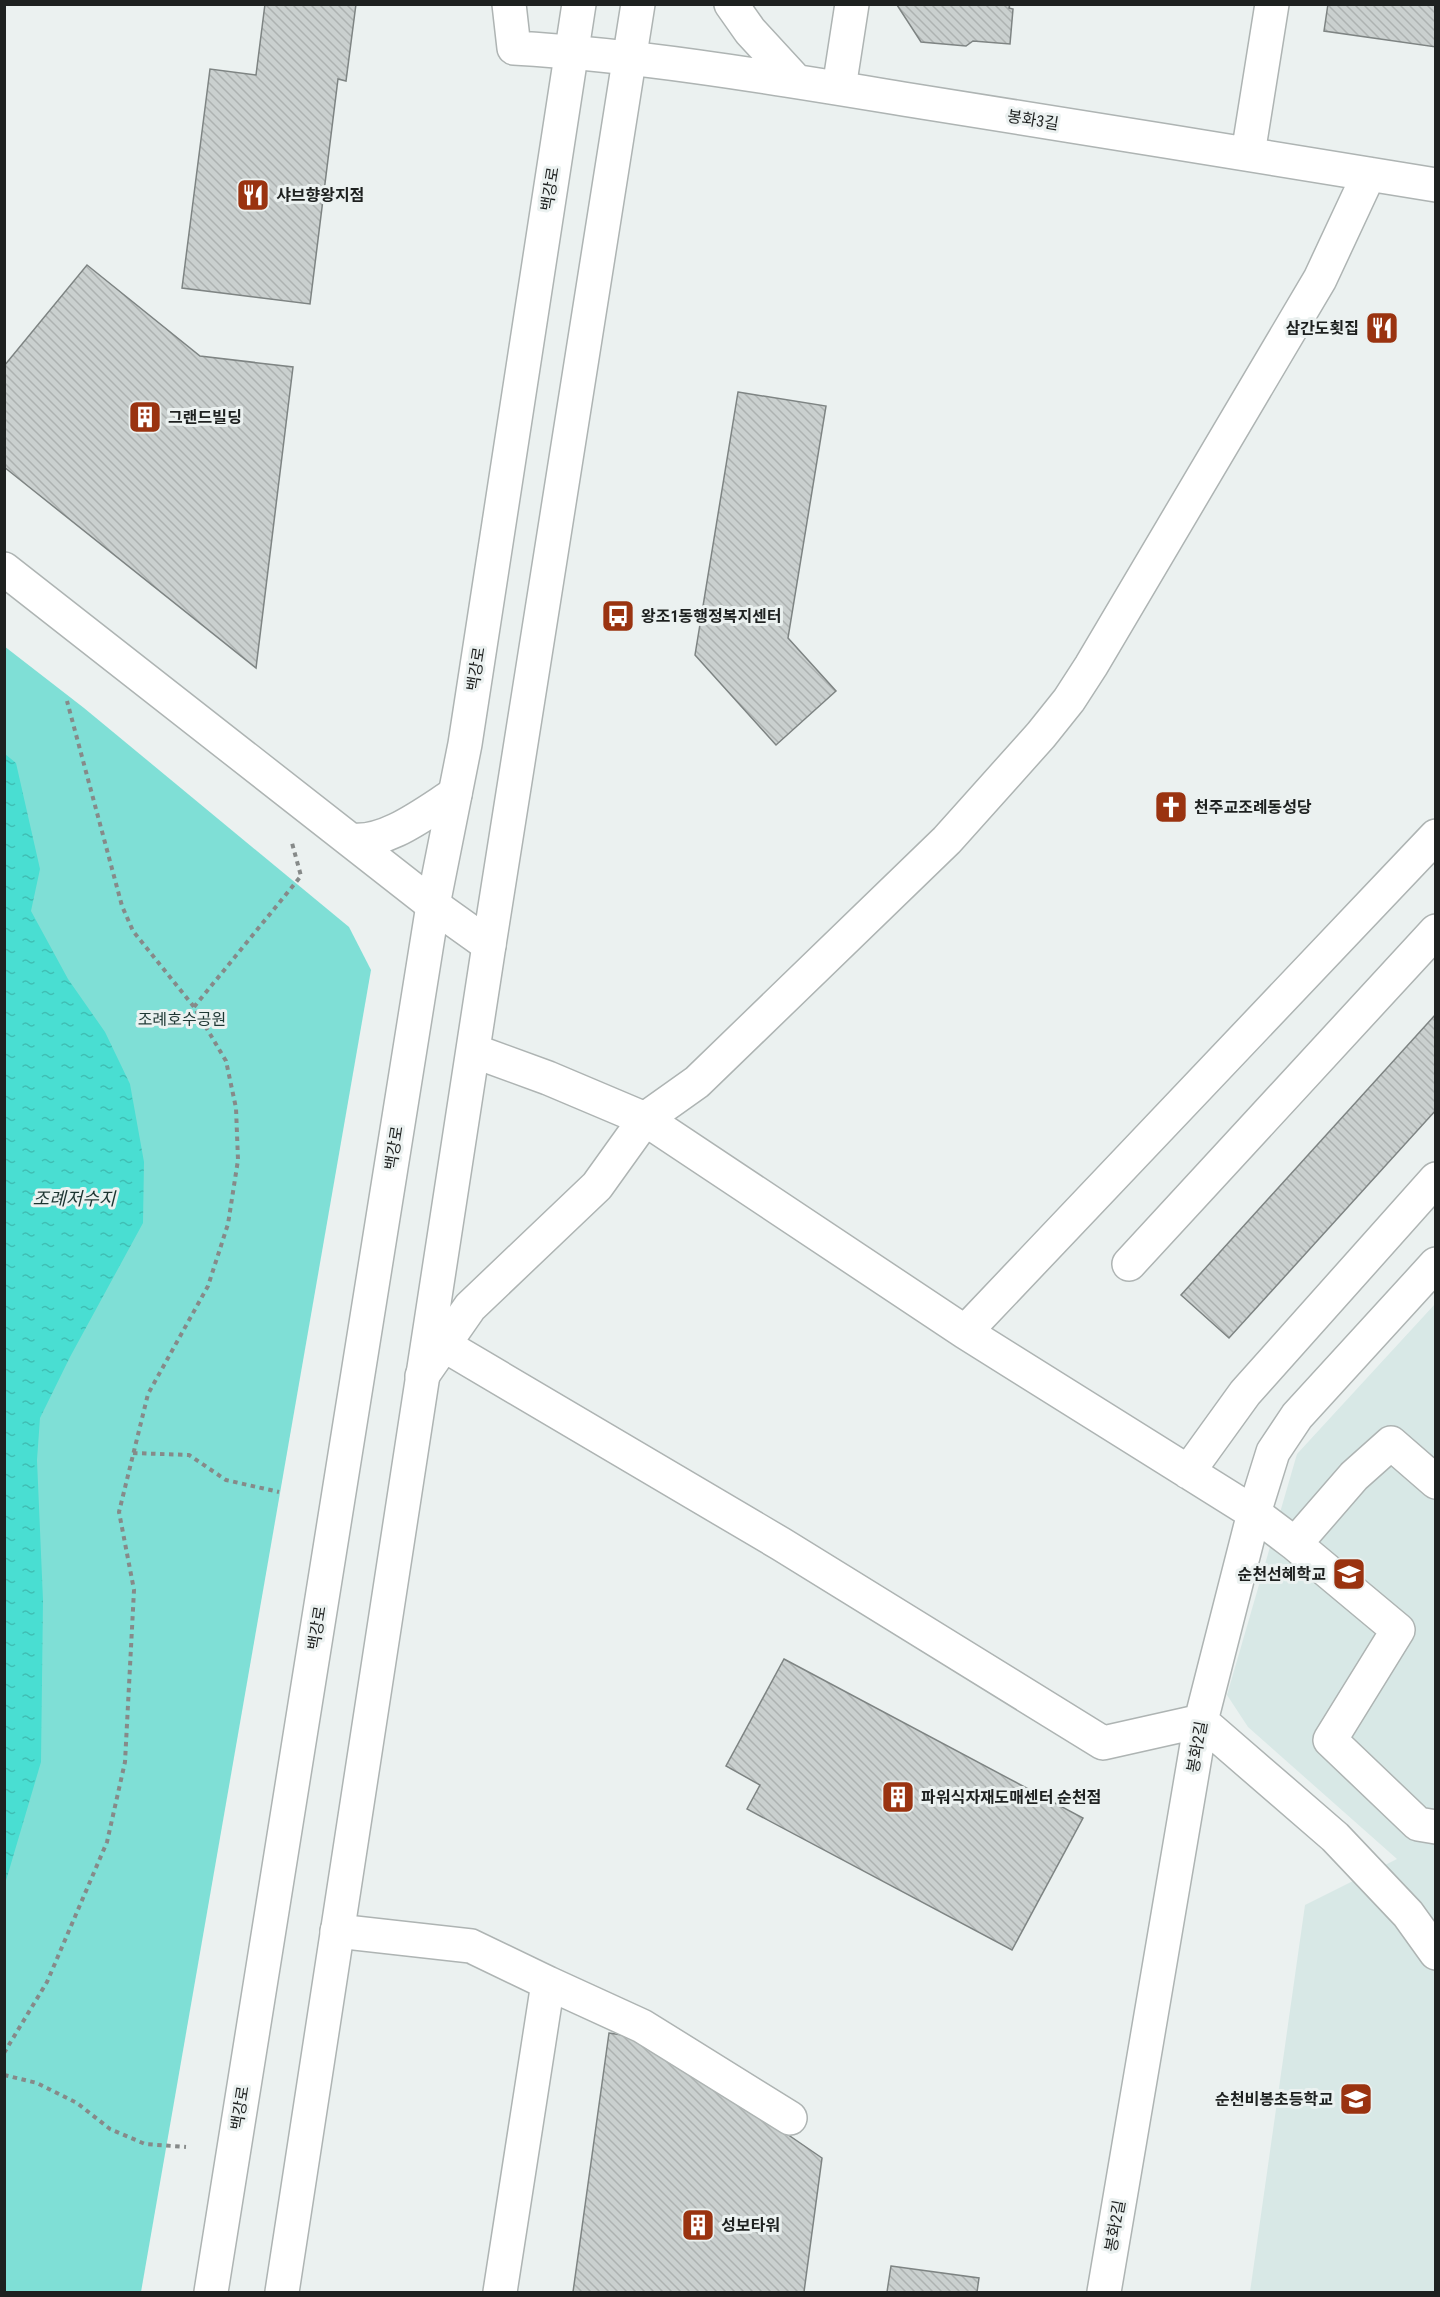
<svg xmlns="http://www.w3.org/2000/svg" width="1440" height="2297" font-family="'Roboto Condensed','Noto Sans KR',sans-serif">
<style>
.built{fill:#d8e8e6}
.park{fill:#7fdfd6}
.water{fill:url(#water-ripples)}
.building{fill:url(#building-back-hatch);stroke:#7e8483;stroke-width:1.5}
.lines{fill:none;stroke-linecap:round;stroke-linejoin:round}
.minor-casing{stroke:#aeb4b3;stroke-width:36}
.major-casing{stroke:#aeb4b3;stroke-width:36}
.path{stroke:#868a89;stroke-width:4;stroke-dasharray:4.5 4.5;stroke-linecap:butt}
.minor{stroke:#fff;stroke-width:33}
.major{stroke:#fff;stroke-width:33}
.labels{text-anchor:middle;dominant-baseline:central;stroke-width:6;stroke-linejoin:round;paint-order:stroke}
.street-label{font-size:16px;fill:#1e2120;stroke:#ebf1f0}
.poi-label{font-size:16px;font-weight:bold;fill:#1e2120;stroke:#ebf1f0;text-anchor:start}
.park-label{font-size:16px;fill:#1e3734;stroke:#ebf1f0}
.water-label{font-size:18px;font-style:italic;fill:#1c3431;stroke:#ebf1f0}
</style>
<defs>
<pattern id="water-ripples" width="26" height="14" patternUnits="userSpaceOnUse" patternTransform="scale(1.5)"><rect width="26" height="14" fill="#49ded2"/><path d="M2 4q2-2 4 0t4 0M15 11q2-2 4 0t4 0" fill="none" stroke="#3fbeb4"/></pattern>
<pattern id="building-back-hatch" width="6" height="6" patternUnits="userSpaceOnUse" patternTransform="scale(1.5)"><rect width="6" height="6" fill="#cad0cf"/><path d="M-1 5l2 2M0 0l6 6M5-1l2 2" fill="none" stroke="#adb2b1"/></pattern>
</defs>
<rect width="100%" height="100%" fill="#ebf1f0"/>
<path class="built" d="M 1435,1304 L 1435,2292 L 1250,2292 L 1305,1905 L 1397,1859 L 1248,1727 L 1227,1695 L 1297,1454 Z"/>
<path class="park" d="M 4,646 L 84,708 L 349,927 L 371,970 L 141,2292 L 5,2292 Z"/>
<path class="water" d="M 5,754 L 16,763 L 40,869 L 31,911 L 68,979 L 105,1032 L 130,1084 L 144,1162 L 143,1223 L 70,1357 L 40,1418 L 37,1460 L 43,1600 L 41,1762 L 5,1884 Z"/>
<path class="building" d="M 265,4 L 356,4 L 346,81 L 338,79 L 310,304 L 182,288 L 210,69 L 256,75 Z
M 1010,4 L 1009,8 L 1013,9 L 1010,44 L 973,41 L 966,46 L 921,42 L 897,5 Z
M 1328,4 L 1436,4 L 1436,47 L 1324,31 Z
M 87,265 L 200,356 L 293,367 L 256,668 L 4,467 L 4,366 Z
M 738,392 L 826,406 L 788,638 L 836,691 L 776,745 L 695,655 Z
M 1436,1014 L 1436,1110 L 1229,1338 L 1181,1295 Z
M 784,1659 L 1083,1818 L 1012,1950 L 747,1809 L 760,1785 L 726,1766 Z
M 609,2033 L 648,2039 L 822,2158 L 804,2292 L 573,2292 Z
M 891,2266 L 979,2278 L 977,2292 L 887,2292 Z"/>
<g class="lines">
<g class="minor-casing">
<path id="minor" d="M 509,4 L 514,48 C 651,56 787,80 922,102 C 1094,129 1264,157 1436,185
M 731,4 L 750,31 L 796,81
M 839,88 L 852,4
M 1248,154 L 1272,4
M 4,569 L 433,905 L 489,945
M 351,840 C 386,844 425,813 455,794
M 474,1051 L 548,1078 L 645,1119 L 965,1332 L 1254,1513 L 1295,1544 L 1354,1476 L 1391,1443 L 1436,1482
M 1129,1264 L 1436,931
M 965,1332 L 1436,836
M 444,1345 L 781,1544 L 1103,1743 L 1201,1721 L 1335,1837 L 1408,1914 L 1436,1953
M 422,1376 L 470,1307 L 597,1186 L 645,1119 L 697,1082 L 947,840 L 1041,735 L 1069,700 L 1091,666 L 1320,279 L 1369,174
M 1188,1472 L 1245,1393 L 1436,1179
M 1295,1544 L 1398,1630 L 1330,1740 L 1418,1824 L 1436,1827
M 337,1931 L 471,1946 L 548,1983 L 500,2292
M 548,1983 L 642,2026 L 790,2118
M 1104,2292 L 1201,1721 L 1254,1513 L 1273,1452 L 1297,1416 L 1436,1264"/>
</g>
<g class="major-casing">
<path id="major" d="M 211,2292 L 433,905 L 465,744 L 579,4
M 282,2292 L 489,945 L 638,4"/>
</g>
<path class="path" d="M 194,1007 L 301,876 L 292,843
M 133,1453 L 189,1455 L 226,1480 L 279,1492
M 4,2053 L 47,1982 L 107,1842 L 125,1762 L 134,1590 L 119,1512 L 148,1394 L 208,1286 L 228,1224 L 238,1160 L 236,1108 L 226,1061 L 194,1007 L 133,931 L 122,906 L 67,701
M 4,2075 L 37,2083 L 77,2103 L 110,2129 L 145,2144 L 186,2147"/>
<use href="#minor" class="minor"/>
<use href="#major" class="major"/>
</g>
<defs>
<g id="restaurant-square" transform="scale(1.725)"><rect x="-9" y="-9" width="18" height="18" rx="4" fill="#9a3310" stroke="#ebf1f0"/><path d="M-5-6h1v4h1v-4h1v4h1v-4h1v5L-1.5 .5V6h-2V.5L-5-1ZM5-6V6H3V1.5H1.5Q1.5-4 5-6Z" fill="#fff"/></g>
<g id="building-square" transform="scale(1.725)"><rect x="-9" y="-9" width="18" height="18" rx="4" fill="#9a3310" stroke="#ebf1f0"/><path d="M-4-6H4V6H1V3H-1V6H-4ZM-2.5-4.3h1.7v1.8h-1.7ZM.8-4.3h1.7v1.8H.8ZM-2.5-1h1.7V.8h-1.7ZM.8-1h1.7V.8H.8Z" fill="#fff"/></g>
<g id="bus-square" transform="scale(1.725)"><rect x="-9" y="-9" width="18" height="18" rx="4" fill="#9a3310" stroke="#ebf1f0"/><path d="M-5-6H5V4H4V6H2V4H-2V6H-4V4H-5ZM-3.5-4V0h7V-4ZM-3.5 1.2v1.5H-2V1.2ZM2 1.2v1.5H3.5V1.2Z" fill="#fff"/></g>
<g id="church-square" transform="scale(1.725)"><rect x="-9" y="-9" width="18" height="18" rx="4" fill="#9a3310" stroke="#ebf1f0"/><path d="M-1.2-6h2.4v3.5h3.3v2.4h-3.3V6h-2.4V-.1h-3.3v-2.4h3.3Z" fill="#fff"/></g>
<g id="school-square" transform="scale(1.725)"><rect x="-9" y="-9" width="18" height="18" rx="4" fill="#9a3310" stroke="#ebf1f0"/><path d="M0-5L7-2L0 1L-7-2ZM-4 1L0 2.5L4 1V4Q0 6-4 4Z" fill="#fff"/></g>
</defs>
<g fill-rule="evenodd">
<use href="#restaurant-square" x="253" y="195"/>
<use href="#restaurant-square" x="1382" y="328"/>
<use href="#building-square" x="145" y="417"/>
<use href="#bus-square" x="618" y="616"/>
<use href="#church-square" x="1171" y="807"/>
<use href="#school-square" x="1349" y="1574"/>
<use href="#building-square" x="898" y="1797"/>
<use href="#school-square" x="1356" y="2099"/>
<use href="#building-square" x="698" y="2225"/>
</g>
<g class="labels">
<g class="street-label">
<text transform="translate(1033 120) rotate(9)">봉화3길</text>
<text transform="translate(550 189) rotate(-81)">백강로</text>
<text transform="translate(476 669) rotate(-81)">백강로</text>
<text transform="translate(394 1148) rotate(-81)">백강로</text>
<text transform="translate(317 1628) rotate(-81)">백강로</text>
<text transform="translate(1197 1747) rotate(-80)">봉화2길</text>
<text transform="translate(240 2108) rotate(-81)">백강로</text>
<text transform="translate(1115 2226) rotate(-80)">봉화2길</text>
</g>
<g class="poi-label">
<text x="276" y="195">샤브향왕지점</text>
<text x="1359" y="328" text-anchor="end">삼간도횟집</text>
<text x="168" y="417">그랜드빌딩</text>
<text x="641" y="616">왕조1동행정복지센터</text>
<text x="1194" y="807">천주교조례동성당</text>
<text x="1326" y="1574" text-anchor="end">순천선혜학교</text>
<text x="921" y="1797">파워식자재도매센터 순천점</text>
<text x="1333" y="2099" text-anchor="end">순천비봉초등학교</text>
<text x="721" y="2225">성보타워</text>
</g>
<g class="park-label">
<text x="182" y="1019">조례호수공원</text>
</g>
<g class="water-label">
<text x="74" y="1198">조례저수지</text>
</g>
</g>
<rect width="1440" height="2297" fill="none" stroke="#1e2120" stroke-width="12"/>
</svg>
